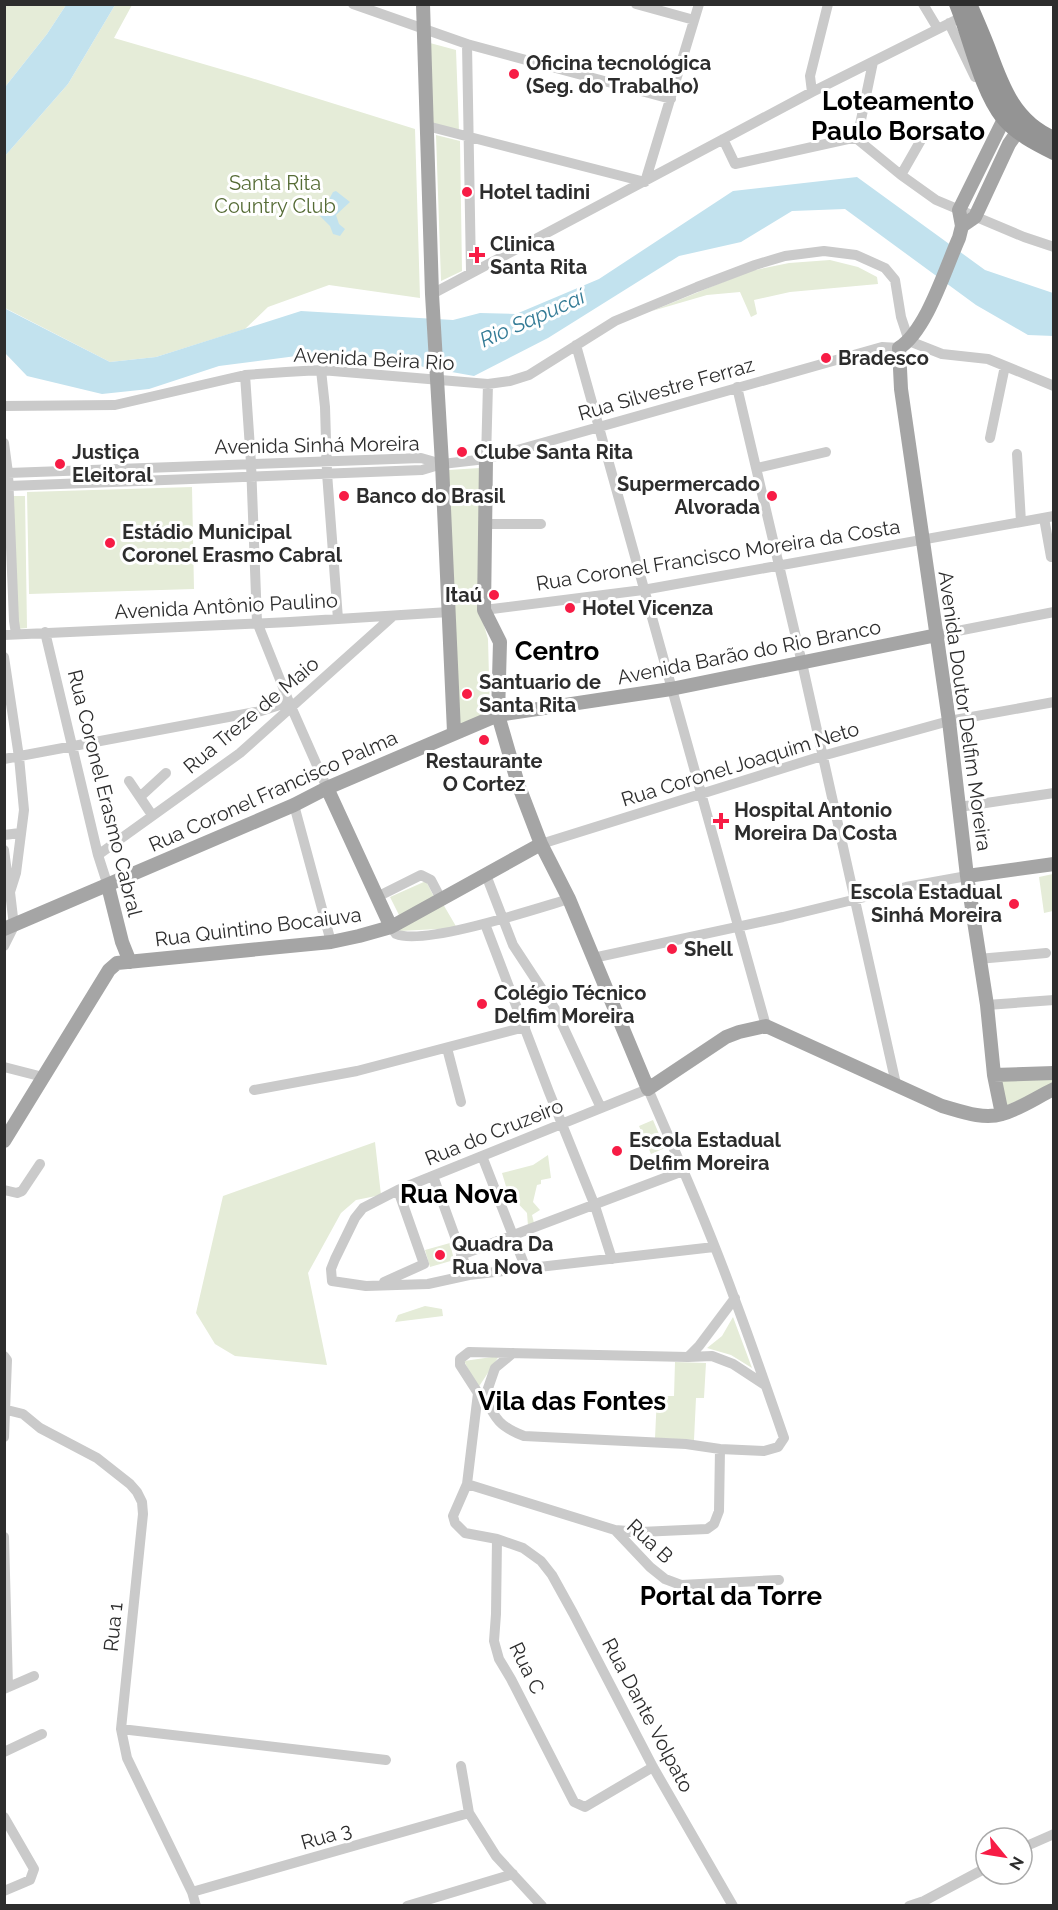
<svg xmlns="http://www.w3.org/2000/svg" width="1058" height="1910" font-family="Raleway,sans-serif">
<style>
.green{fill:#e5ecd8}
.water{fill:#c2e2ee}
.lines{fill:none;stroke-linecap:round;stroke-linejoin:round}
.minor{stroke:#cacaca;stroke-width:10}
.major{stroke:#a5a5a5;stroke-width:14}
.highway{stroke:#949494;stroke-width:16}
.poi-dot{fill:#f71c45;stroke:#fff;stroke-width:2}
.labels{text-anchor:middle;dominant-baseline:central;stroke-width:6;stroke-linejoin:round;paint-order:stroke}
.poi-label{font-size:20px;font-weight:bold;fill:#2d2d2d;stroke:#fff;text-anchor:start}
.park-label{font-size:20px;fill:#566c36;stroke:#fff}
.street-label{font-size:20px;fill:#2d2d2d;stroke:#fff}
.water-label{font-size:21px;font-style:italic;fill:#337b96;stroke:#fff}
.district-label{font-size:26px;font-weight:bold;fill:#000;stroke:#fff}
</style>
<rect width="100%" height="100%" fill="#fff"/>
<path class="green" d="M 5,5 L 66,5 L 47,34 L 5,87 Z
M 115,5 L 132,5 L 114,38 L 248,77 L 415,129 L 420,298 L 329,285 L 268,307 L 245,329 L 156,357 L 110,362 L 5,308 L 5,156 L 68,84 Z
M 430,43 L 456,50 L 459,131 L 432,123 Z
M 436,135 L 460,141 L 462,271 L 441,281 Z
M 830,260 L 858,267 L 877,277 L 878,284 L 790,292 L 754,300 L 757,314 L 751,317 L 740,292 L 707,295 L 652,311 L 750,271 L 789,263 Z
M 480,468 L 481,615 L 488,639 L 490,715 L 458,725 L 448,470 Z
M 192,487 L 194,589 L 29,594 L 27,492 Z
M 12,496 L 25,496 L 27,628 L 16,629 Z
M 1053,874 L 1053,911 L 1044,913 L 1039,877 Z
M 426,881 L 435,899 L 400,917 L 390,897 Z
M 443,904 L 457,928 L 400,931 L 399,929 Z
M 1053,1079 L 1053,1085 L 1005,1106 L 1001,1081 Z
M 653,1120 L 665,1148 L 651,1154 L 639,1126 Z
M 375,1142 L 381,1195 L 356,1200 L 341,1213 L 308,1273 L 327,1365 L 235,1356 L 215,1344 L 196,1313 L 223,1196 Z
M 548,1155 L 551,1178 L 541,1180 L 541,1184 L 537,1185 L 533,1202 L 540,1210 L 532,1215 L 534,1223 L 528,1226 L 527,1213 L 508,1193 L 502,1173 L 533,1165 Z
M 450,1243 L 454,1260 L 430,1267 L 425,1250 Z
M 425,1306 L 442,1309 L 443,1316 L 395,1322 L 398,1315 Z
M 733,1317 L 752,1368 L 731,1355 L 707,1348 L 722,1336 Z
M 499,1356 L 478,1388 L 464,1361 Z
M 675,1362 L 706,1363 L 704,1398 L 696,1398 L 694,1440 L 655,1438 L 657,1396 L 674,1396 Z"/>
<path class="water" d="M 66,5 L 115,5 L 68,84 L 5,156 L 5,87 L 47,34 Z
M 857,177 L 985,270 L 1053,293 L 1054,336 L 1028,335 L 976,305 L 845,209 L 792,211 L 741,242 L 679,256 L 548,338 L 474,376 L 335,351 L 219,366 L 149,389 L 102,394 L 27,376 L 5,353 L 4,308 L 110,362 L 156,357 L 301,311 L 453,320 L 480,313 L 516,314 L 599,279 L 733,191 Z
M 336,191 L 350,202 L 336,215 L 339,224 L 345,229 L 340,236 L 333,234 L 330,226 L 317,213 L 326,205 L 333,192 Z"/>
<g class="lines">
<path class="minor" d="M 353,4 L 467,44 L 671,99
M 636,4 L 694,20
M 923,4 L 938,29
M 949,23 L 975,77
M 467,44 L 471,272
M 812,92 L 810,76 L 828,4
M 427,126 L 645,182 L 699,4
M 723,139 L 735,164 L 848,139 L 857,139 L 901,175 L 936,200 L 1024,237 L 1054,247
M 857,139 L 873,62
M 901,175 L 925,133
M 432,294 L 812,92 L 962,17
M 576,345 L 766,1026
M 321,370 L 325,407 L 327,473 L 338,619
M 245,375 L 251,463 L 257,622 L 289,702 L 327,788
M 737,387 L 802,663 L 896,1084
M 4,406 L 115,405 L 245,375 L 286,372 L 321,370 L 488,384 L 510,381 L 529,375 L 615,321 L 697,287 L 755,265 L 785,256 L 824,251 L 856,255 L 885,268 L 895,280 L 901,317 L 909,341 L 942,354 L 988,359 L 1054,386
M 990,438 L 1005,366
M 4,443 L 8,473 L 14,621 L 16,634
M 1017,454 L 1021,522
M 486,459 L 488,384
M 757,468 L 826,452
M 8,473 L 421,458 L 442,464
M 8,486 L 422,470 L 442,464 L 486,459 L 882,347 L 899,348
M 1044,518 L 1051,557
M 484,524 L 541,524
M 484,610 L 643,590 L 1054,516
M 45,632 L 98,855 L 108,886
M 4,635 L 290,622 L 449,612
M 937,635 L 1054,612
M 4,657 L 19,757 L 24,810 L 16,873 L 10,892 L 14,926 L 4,946
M 4,759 L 261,711 L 289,702
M 129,781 L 152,815
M 141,796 L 166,773
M 294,805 L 331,942
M 959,807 L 1054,793
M 4,835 L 20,833
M 541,844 L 822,756 L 949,721 L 1054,702
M 4,850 L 9,888
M 98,855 L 240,753 L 393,616
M 486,875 L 513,945 L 555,1009 L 601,1108
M 377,897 L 421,875 L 431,880 L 441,899
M 485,924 L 549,1092 L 595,1206 L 612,1259
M 391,927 L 396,934 C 424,946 535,909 569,899
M 593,958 L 783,917 L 906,887 L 967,876
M 978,959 L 1046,953
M 987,1005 L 1054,1000
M 447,1048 L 461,1102
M 4,1067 L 43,1077
M 254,1090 L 357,1071 L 525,1027
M 482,1156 L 526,1269
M 433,1176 L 469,1275
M 4,1190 L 17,1193 L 22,1191 L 40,1164
M 461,1255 L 683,1171
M 384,1282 L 424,1264 L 398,1190
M 4,1356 L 7,1360 L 4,1437
M 688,1357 L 712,1356 L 733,1364 L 765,1385
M 478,1393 L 467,1484 L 453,1516 L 455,1523 L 465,1533 L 497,1539 L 523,1548 L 541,1561 L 552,1575 L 573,1613 L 653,1767 L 733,1906
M 482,1395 L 478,1393 L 460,1365 L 460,1359 L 469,1352 L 688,1357 L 699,1346 L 735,1298
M 485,1397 C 495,1419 500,1427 524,1436 L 686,1444 L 720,1449 L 764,1451 L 778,1447 L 784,1438 C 768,1392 752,1345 735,1300 C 709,1228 678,1158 648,1089 L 398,1190 L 363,1208 L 355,1218 L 335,1259 L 331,1269 L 332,1281 L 366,1286 L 428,1284 L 469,1275 L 714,1247
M 485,1397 L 495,1368 L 513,1353
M 7,1410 L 23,1414 L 40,1428 L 97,1458 L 130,1484 L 137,1492 L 142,1502 L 143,1514 L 121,1729 L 127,1758 L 192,1892 L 196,1906
M 467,1484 L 615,1530 L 650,1567 L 665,1579 L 681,1585 L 779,1580
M 615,1530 L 640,1532 L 707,1529 L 714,1524 L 719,1511 L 720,1449
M 4,1537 L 8,1687
M 497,1539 L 496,1614 L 494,1641 L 499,1659 L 511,1679 L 574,1802 L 585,1807 L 653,1767
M 4,1689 L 34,1676
M 121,1729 L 386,1760
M 4,1752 L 42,1734
M 461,1766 L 469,1813 L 496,1856 L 542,1906
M 4,1817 L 34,1869 L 30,1880 L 4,1891
M 1022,1848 L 1054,1834
M 192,1892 L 469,1813
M 407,1906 L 513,1874
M 909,1906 L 924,1901 L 986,1868"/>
<path class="major" d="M 423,4 L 432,294 L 442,464 L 454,732
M 962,226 L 975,217 L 1009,144 L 1018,131
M 486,459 L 484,610 L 500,642 L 498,715 L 518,784 L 541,844 L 569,899 L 648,1089 L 726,1037 L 739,1032 L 766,1026 L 942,1106 C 960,1111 983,1120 1002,1114 C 1020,1109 1037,1097 1054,1089
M 327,788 L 391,927
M 967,876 L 1054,864
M 108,886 L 122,942 L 130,962
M 4,929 L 294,805 L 327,788 L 498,715 L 671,689 L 937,635
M 994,1075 L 1054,1073
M 1002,1114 L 994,1075 L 987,1005 L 967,876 L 949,721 L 901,389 L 899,348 C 927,330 945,269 959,238 L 962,226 L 959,210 L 1004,119
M 4,1141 L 109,970 L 117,963 L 331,942 L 359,936 L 391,927 L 541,844"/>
<path class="highway" d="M 957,4 C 971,38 981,89 1003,117 C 1016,133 1036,143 1054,152
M 969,4 C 976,20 983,36 989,52 C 1002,88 1015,123 1054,139"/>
</g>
<g class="poi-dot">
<circle cx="514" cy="74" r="6"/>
<circle cx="467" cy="192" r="6"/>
<path d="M474 246h6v6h6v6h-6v6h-6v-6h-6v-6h6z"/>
<circle cx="826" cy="358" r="6"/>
<circle cx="462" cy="452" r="6"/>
<circle cx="60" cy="464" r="6"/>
<circle cx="344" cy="496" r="6"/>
<circle cx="772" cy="496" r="6"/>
<circle cx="110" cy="543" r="6"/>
<circle cx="494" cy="595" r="6"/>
<circle cx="570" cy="608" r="6"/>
<circle cx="467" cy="694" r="6"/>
<circle cx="484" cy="740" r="6"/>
<path d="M718 812h6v6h6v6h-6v6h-6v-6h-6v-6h6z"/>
<circle cx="1014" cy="904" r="6"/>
<circle cx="672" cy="949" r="6"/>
<circle cx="482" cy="1004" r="6"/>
<circle cx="617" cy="1151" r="6"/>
<circle cx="440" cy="1255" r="6"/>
</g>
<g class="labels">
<g class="poi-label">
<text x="526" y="63">Oficina tecnológica<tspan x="526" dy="23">(Seg. do Trabalho)</tspan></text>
<text x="479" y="192">Hotel tadini</text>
<text x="490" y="244">Clinica<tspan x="490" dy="23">Santa Rita</tspan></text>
<text x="838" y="358">Bradesco</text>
<text x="72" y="452">Justiça<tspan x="72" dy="23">Eleitoral</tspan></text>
<text x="474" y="452">Clube Santa Rita</text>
<text x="760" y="484" text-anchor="end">Supermercado<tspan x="760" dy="23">Alvorada</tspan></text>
<text x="356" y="496">Banco do Brasil</text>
<text x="122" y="532">Estádio Municipal<tspan x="122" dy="23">Coronel Erasmo Cabral</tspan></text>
<text x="482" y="595" text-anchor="end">Itaú</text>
<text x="582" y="608">Hotel Vicenza</text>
<text x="479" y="682">Santuario de<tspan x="479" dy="23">Santa Rita</tspan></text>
<text x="484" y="761" text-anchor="middle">Restaurante<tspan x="484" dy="23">O Cortez</tspan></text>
<text x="734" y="810">Hospital Antonio<tspan x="734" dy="23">Moreira Da Costa</tspan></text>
<text x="1002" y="892" text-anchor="end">Escola Estadual<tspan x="1002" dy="23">Sinhá Moreira</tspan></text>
<text x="684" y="949">Shell</text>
<text x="494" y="993">Colégio Técnico<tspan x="494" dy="23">Delfim Moreira</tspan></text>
<text x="629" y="1140">Escola Estadual<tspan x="629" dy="23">Delfim Moreira</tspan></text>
<text x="452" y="1244">Quadra Da<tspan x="452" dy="23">Rua Nova</tspan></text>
</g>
<g class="park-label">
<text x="275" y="183">Santa Rita<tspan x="275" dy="23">Country Club</tspan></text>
</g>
<g class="street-label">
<text transform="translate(374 359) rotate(3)">Avenida Beira Rio</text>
<text transform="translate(666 389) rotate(-16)">Rua Silvestre Ferraz</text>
<text transform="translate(317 445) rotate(-1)">Avenida Sinhá Moreira</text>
<text transform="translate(718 555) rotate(-9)">Rua Coronel Francisco Moreira da Costa</text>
<text transform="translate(226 606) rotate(-3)">Avenida Antônio Paulino</text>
<text transform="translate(749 652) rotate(-11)">Avenida Barão do Rio Branco</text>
<text transform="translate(965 711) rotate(82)">Avenida Doutor Delfim Moreira</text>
<text transform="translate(251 715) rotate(-40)">Rua Treze de Maio</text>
<text transform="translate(740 764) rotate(-17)">Rua Coronel Joaquim Neto</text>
<text transform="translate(273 791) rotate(-24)">Rua Coronel Francisco Palma</text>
<text transform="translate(105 793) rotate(76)">Rua Coronel Erasmo Cabral</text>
<text transform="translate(258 927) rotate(-7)">Rua Quintino Bocaiuva</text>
<text transform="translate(494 1132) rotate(-22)">Rua do Cruzeiro</text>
<text transform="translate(650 1541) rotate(43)">Rua B</text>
<text transform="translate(113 1627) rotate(-84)">Rua 1</text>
<text transform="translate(527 1668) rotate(64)">Rua C</text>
<text transform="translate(648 1715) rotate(62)">Rua Dante Volpato</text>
<text transform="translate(326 1836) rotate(-16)">Rua 3</text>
</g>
<g class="water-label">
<text transform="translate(532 318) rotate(-24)">Rio Sapucaí</text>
</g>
<g class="district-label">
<text x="898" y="101">Loteamento<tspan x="898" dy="30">Paulo Borsato</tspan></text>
<text x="557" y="651">Centro</text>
<text x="459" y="1194">Rua Nova</text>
<text x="572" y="1401">Vila das Fontes</text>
<text x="731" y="1596">Portal da Torre</text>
</g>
</g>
<rect width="1058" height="1910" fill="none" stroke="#2d2d2d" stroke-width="12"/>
<g transform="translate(1004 1856) rotate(120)"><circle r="28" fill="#ffffff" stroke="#ababab" stroke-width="1.5"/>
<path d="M0-4.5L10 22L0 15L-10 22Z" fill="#f71c45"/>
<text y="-9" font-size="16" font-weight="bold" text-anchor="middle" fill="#2d2d2d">N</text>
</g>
</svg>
